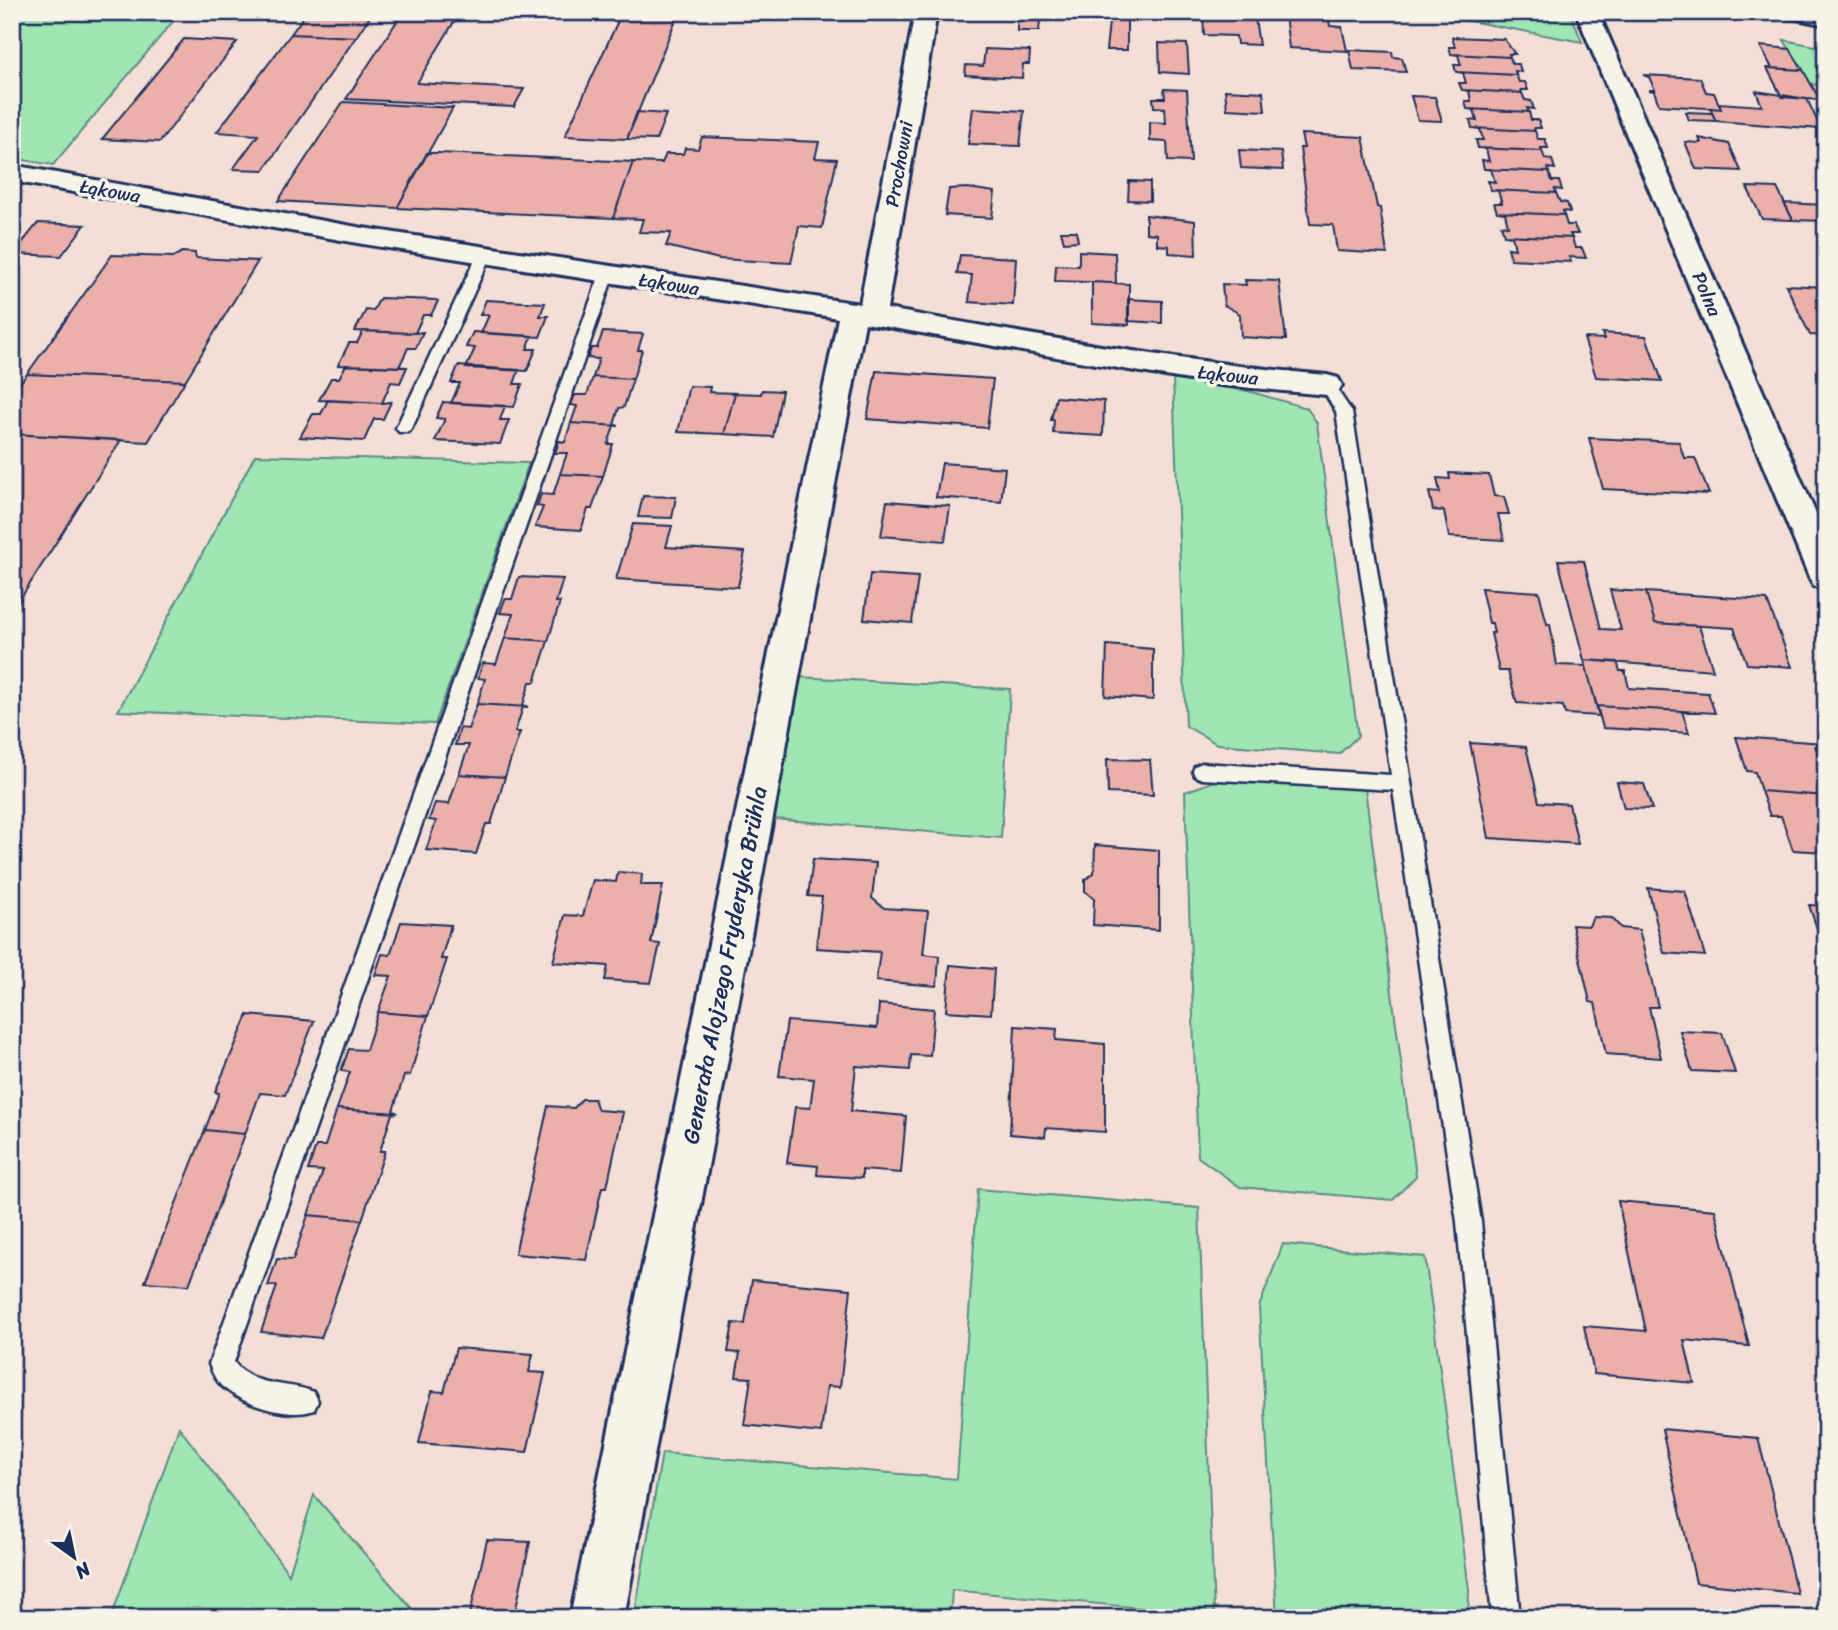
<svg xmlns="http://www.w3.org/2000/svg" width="1838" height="1630" font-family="Sriracha,sans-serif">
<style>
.green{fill:#9fe6b3;stroke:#5d8a88;stroke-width:2}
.building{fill:#ebb0aa;stroke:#1b2f5e;stroke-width:2}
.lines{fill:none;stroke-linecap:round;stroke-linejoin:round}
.service-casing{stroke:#1b2f5e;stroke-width:5}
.minor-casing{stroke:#1b2f5e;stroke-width:6}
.tertiary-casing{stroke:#1b2f5e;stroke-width:6}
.service{fill:#f7f3e8;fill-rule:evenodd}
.minor{fill:#f7f3e8;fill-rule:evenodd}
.tertiary{fill:#f7f3e8;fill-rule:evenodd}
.labels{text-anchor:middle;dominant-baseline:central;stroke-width:7;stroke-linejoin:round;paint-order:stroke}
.far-street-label{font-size:19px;fill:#1b2f5e;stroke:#f7f3e8}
.street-label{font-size:23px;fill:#1b2f5e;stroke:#f7f3e8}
</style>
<rect width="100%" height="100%" fill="#f3dfd5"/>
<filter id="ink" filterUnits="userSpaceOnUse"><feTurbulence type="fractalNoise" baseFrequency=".0143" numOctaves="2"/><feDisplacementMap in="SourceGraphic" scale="14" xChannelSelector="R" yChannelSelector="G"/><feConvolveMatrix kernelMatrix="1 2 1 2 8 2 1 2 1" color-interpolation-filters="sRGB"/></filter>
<g filter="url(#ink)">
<path class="green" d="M 12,12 L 181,12 L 53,165 L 12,158 Z
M 1421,12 L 1570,12 L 1582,42 Z
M 1784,40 L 1826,48 L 1826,86 L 1810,84 Z
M 1173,379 L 1248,391 L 1307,408 L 1317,423 L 1358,736 L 1339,754 L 1217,744 L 1186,726 Z
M 255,455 L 529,463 L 435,724 L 118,711 Z
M 798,677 L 1010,689 L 1001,838 L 774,819 Z
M 1220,779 L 1365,788 L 1416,1176 L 1393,1200 L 1240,1187 L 1198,1157 L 1185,792 Z
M 978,1189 L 1199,1208 L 1214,1615 L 952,1590 L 950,1618 L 634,1618 L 662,1453 L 957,1479 Z
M 1283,1244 L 1425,1257 L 1469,1589 L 1468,1618 L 1277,1618 L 1259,1307 Z
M 179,1427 L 289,1574 L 314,1495 L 420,1618 L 111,1618 Z"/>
<path class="building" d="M 307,12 L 373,12 L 356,37 L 291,34 Z
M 403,12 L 460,12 L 417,83 L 524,89 L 514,107 L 346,99 Z
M 622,12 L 679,12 L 627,139 L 565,136 Z
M 1203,12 L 1254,12 L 1259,45 L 1237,44 L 1236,36 L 1204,35 Z
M 1110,13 L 1127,13 L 1127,50 L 1106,50 Z
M 1285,14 L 1328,16 L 1330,26 L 1342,27 L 1347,51 L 1289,48 Z
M 1017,20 L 1040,21 L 1039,31 L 1017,31 Z
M 291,34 L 356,37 L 264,170 L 233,169 L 258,135 L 217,132 Z
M 1452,37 L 1504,39 L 1515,54 L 1509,54 L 1510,57 L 1451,54 L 1449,47 L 1455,47 Z
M 184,39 L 237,42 L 160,142 L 102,139 Z
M 1159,43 L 1187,44 L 1189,74 L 1160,72 Z
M 1760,46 L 1790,49 L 1803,70 L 1772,68 Z
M 985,49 L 1030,51 L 1029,64 L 1023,64 L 1022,78 L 965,75 L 966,65 L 983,66 Z
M 1349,50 L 1392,52 L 1393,57 L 1402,58 L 1406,72 L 1353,70 Z
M 1451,54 L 1510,57 L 1512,64 L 1519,64 L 1521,72 L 1515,71 L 1516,75 L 1456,72 L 1454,65 L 1461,65 L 1458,55 Z
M 1767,68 L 1803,70 L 1820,100 L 1782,97 Z
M 1456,72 L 1516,75 L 1519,82 L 1525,82 L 1528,90 L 1521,90 L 1522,93 L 1462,90 L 1459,83 L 1466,83 L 1463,73 Z
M 1643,75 L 1700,78 L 1706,92 L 1714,93 L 1721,109 L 1659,105 L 1654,91 L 1649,90 L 1655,90 L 1649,77 Z
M 1164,89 L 1187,90 L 1191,162 L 1168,161 L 1167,142 L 1150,141 L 1150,122 L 1166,123 L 1165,108 L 1154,107 L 1153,98 L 1165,98 Z
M 1225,90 L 1263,92 L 1265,111 L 1227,109 Z
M 1462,90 L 1522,93 L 1525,100 L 1531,101 L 1534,109 L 1527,108 L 1529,112 L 1467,109 L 1465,101 L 1471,101 L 1469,91 Z
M 1756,91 L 1807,99 L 1821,129 L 1716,121 L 1710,108 L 1721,109 L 1719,103 L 1762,106 Z
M 1411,96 L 1435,97 L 1442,121 L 1418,120 Z
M 343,102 L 453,108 L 397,208 L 278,201 Z
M 973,108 L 1024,111 L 1020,146 L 968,144 Z
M 1467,109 L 1529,112 L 1531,120 L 1538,120 L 1541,128 L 1534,128 L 1535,131 L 1472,128 L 1470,120 L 1477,121 L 1474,110 Z
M 637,112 L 666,114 L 656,140 L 627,139 Z
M 1686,112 L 1712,113 L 1716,121 L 1689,120 Z
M 1472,128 L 1535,131 L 1538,139 L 1545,139 L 1548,148 L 1541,148 L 1542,151 L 1478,148 L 1476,140 L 1483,140 L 1480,129 Z
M 1301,134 L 1363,137 L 1377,207 L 1380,208 L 1387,254 L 1337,251 L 1333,225 L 1310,224 L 1300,148 L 1304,148 Z
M 702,137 L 819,142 L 815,158 L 837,159 L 822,228 L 799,226 L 791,263 L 719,259 L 666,246 L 671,233 L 639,232 L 643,219 L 613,218 L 633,162 L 662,163 L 666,154 L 683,154 L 685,148 L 698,149 Z
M 1699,138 L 1729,144 L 1741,171 L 1696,169 L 1685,142 L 1701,143 Z
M 1478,148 L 1542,151 L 1545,159 L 1552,160 L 1555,169 L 1548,168 L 1549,172 L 1484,169 L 1482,160 L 1489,161 L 1486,149 Z
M 1239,150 L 1281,152 L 1283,170 L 1241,168 Z
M 427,153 L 440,153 L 633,162 L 613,218 L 397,208 Z
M 1484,169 L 1549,172 L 1552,181 L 1559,181 L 1562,190 L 1555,189 L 1556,193 L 1491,190 L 1488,181 L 1495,182 L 1491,169 Z
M 1129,181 L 1150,182 L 1150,201 L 1128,200 Z
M 1747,187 L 1777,188 L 1793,220 L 1762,219 Z
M 968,188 L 995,192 L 992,218 L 945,215 L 949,189 Z
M 1491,190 L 1556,193 L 1560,202 L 1567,203 L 1570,212 L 1563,211 L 1564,215 L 1497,212 L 1494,203 L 1502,203 L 1498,191 Z
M 1784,203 L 1826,205 L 1826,221 L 1793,220 Z
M 1497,212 L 1564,215 L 1567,225 L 1574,225 L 1578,234 L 1570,234 L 1572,238 L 1504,235 L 1501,225 L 1508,226 L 1505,213 Z
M 1146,215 L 1195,221 L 1196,255 L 1169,253 L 1169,246 L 1157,245 L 1157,234 L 1146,233 Z
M 38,223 L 85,225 L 61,256 L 13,254 Z
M 1061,231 L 1076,231 L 1078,241 L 1064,242 Z
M 1504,235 L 1572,238 L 1575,248 L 1582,248 L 1586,258 L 1569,257 L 1571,262 L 1511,259 L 1508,248 L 1515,249 L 1512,236 Z
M 1079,251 L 1115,253 L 1116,283 L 1055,281 L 1056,265 L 1079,266 Z
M 182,252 L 195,253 L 196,258 L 258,261 L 185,381 L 27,374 L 112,255 L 174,257 Z
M 960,255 L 1016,258 L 1013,305 L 969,302 L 972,275 L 957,274 Z
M 1245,280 L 1279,281 L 1286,340 L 1241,337 L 1240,314 L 1224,305 L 1222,284 L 1246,285 Z
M 1092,282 L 1129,284 L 1129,325 L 1092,323 Z
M 1786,285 L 1826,287 L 1826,336 L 1810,335 Z
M 380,298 L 436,300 L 438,301 L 431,315 L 423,315 L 415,333 L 355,331 L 366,310 L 373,311 Z
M 1128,299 L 1162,301 L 1162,323 L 1128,321 Z
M 486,300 L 545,303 L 540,316 L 548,316 L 540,337 L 481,333 L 489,315 L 480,315 Z
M 363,331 L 415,333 L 423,332 L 416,348 L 408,348 L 399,367 L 338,365 L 349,343 L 357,343 Z
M 473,332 L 532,336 L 527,349 L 536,349 L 527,371 L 466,368 L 475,348 L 466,347 Z
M 603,332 L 643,334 L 638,350 L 642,350 L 633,379 L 593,377 L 599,359 L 588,358 L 591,348 L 597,348 Z
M 1602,333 L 1646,336 L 1662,381 L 1596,377 L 1584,338 L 1604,339 Z
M 346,365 L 407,367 L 400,383 L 391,382 L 382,403 L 319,400 L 331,378 L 339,378 Z
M 458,366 L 519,370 L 514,384 L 522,384 L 514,407 L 451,403 L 460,383 L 451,383 Z
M 876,371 L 993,379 L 987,428 L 867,419 Z
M 27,374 L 185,381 L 148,442 L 12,434 L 12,394 Z
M 593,377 L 633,379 L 624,407 L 619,408 L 614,425 L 619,426 L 571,423 L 577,406 L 571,405 L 575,395 L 587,395 Z
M 689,386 L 710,387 L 709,392 L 735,393 L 724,434 L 678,432 Z
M 762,390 L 782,391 L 773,437 L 724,434 L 735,393 L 761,394 Z
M 1056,397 L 1104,401 L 1103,436 L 1053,433 L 1054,420 L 1051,420 Z
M 328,400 L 382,403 L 391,402 L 383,419 L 374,419 L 364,441 L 300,437 L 313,414 L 321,414 Z
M 443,402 L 505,406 L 500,420 L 509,420 L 500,444 L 435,441 L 445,419 L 436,418 Z
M 571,423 L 619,426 L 614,426 L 608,444 L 613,444 L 603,476 L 560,474 L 567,453 L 555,453 L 559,441 L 565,442 Z
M 12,434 L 121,440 L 12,612 Z
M 1589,438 L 1679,442 L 1684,458 L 1695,458 L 1709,494 L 1603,489 Z
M 942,463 L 1005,468 L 1001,502 L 936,497 Z
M 1449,473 L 1489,475 L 1494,496 L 1504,497 L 1509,514 L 1498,514 L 1504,540 L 1449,537 L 1444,511 L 1433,510 L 1429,492 L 1440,493 L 1437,478 L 1450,479 Z
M 560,474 L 603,476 L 592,509 L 588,509 L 581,530 L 535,527 L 543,507 L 537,506 L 541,494 L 553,495 Z
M 643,496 L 676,497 L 672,518 L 638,517 Z
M 887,501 L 950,506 L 945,541 L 881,536 Z
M 633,524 L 672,526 L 666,547 L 745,552 L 738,587 L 616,579 Z
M 1558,560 L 1584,561 L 1601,629 L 1621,630 L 1610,590 L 1646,592 L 1655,623 L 1699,626 L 1713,670 L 1584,660 Z
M 870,574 L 918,577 L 912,623 L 864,619 Z
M 519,577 L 563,579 L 556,602 L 560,602 L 548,641 L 505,638 L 513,614 L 500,613 L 505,599 L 512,599 Z
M 1481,588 L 1539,592 L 1547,624 L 1550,624 L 1557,665 L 1586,666 L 1599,716 L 1565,714 L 1563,706 L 1517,703 L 1508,671 L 1499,671 L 1491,633 L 1494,633 L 1492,623 L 1489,623 Z
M 1646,592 L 1767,600 L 1792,667 L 1747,664 L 1734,628 L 1655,623 Z
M 505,638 L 548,641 L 535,682 L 530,682 L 523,705 L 528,707 L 477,704 L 485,679 L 478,678 L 483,663 L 496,664 Z
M 1107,645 L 1153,649 L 1153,700 L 1105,696 Z
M 1584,660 L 1617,662 L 1620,671 L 1625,671 L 1629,688 L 1708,693 L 1715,713 L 1597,706 Z
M 477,704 L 528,707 L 523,707 L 515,732 L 520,732 L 505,777 L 459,774 L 469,745 L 455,745 L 460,728 L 468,729 Z
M 1597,706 L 1682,711 L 1689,733 L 1603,728 Z
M 1736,737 L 1825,743 L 1826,746 L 1815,746 L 1826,772 L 1826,796 L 1761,791 L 1755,772 L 1747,771 Z
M 1470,743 L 1526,747 L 1539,802 L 1569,804 L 1578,844 L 1489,838 Z
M 1107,759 L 1150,760 L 1153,795 L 1108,793 Z
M 459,774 L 505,777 L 491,824 L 486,824 L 476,854 L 426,850 L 436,821 L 429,820 L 435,803 L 449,804 Z
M 1617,782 L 1644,784 L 1652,809 L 1624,808 Z
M 1761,791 L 1826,796 L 1826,852 L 1793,850 L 1781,816 L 1770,816 Z
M 1095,845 L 1159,850 L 1159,930 L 1093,925 L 1094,899 L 1085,891 L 1085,880 L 1094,873 Z
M 813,859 L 876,863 L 872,898 L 884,908 L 928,911 L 923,954 L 939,956 L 937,986 L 876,981 L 880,952 L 816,948 L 822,897 L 808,896 Z
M 618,872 L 642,874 L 641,885 L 663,885 L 651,943 L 660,944 L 651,983 L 605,980 L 608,966 L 553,962 L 565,915 L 583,916 L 593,880 L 616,882 Z
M 1648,888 L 1685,891 L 1705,956 L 1664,953 Z
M 1809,905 L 1826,906 L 1826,955 Z
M 1593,917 L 1612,918 L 1621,928 L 1639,930 L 1658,1007 L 1649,1007 L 1661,1058 L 1606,1054 L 1595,1003 L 1590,1002 L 1572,925 L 1589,926 Z
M 401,922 L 451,925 L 441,959 L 447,959 L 428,1016 L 378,1012 L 391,976 L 375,975 L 382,954 L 390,955 Z
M 950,965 L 994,969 L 991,1014 L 946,1011 Z
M 879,1004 L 934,1009 L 930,1056 L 911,1055 L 910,1070 L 856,1066 L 851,1111 L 906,1116 L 901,1173 L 862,1170 L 862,1178 L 817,1175 L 818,1166 L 787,1163 L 795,1107 L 810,1108 L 814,1079 L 779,1076 L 787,1021 L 877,1028 Z
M 378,1012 L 428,1016 L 410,1075 L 404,1076 L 393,1111 L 398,1113 L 337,1109 L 350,1072 L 341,1071 L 349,1049 L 366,1050 Z
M 248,1015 L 314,1021 L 285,1095 L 260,1093 L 245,1134 L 205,1130 L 219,1093 L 215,1092 Z
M 1015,1026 L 1057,1029 L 1056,1040 L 1105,1044 L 1105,1132 L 1046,1128 L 1045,1137 L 1010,1134 Z
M 1680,1031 L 1722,1033 L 1735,1073 L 1692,1071 Z
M 582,1099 L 594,1099 L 598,1110 L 623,1112 L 607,1187 L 602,1187 L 586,1260 L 515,1254 L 548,1106 L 574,1108 Z
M 337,1109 L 398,1113 L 392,1114 L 380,1151 L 385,1151 L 362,1220 L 308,1215 L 323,1171 L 308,1170 L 316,1146 L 325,1146 Z
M 205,1130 L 245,1134 L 189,1285 L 145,1282 Z
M 1618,1201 L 1715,1210 L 1749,1346 L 1684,1340 L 1694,1383 L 1594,1374 L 1584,1326 L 1646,1331 Z
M 308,1215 L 362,1220 L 321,1338 L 261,1332 L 277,1286 L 268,1286 L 277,1259 L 293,1260 Z
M 752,1280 L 851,1289 L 840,1387 L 827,1386 L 821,1433 L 744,1425 L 751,1378 L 736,1377 L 740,1353 L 728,1352 L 733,1323 L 745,1324 Z
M 456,1348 L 533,1354 L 529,1372 L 545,1373 L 527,1452 L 419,1443 L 432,1391 L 444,1392 Z
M 1662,1429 L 1758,1438 L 1797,1593 L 1696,1583 Z
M 487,1540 L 530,1542 L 514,1618 L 469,1618 Z"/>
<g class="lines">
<g class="service-casing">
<path id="service" d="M 484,251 L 491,255 L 412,428 L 409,432 L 399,432 L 396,428 L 477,255 Z
M 607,270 L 614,274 L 234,1362 C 254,1389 287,1381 314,1392 L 318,1401 L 314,1410 C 291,1419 248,1406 228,1391 C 218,1385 213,1375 209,1364 L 600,274 Z
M 1327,380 L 1332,382 L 1352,412 L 1481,1222 L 1520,1618 L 1492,1618 L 1457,1222 L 1393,790 L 1202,779 L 1195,776 L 1193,771 L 1195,766 L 1202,763 L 1391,775 L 1336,412 L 1320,385 Z"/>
</g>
<g class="minor-casing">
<path id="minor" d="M 915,12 L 937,12 L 887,309 C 1034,335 1179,362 1327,375 L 1338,378 L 1342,385 L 1338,392 L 1327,395 L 1220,385 L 1135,371 L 865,323 L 624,1618 L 570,1618 L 838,318 L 363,244 L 12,181 L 12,165 L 363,228 L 860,304 Z
M 1576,12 L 1598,12 L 1826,537 L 1826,589 L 1814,586 L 1809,577 Z"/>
</g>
<g class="tertiary-casing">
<path id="tertiary" d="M 1785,12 L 1826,12 L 1826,25 L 1788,17 Z"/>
</g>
<use href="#service" class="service"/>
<use href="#minor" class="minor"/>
<use href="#tertiary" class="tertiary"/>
</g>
</g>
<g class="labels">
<g class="far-street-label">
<text transform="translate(899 164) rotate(-80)">Prochowni</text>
<text transform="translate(110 191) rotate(10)">Łąkowa</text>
<text transform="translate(669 284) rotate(9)">Łąkowa</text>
<text transform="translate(1707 294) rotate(67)">Polna</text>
<text transform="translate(1228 375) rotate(6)">Łąkowa</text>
</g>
<g class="street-label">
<text transform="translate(725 965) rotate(-79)">Generała Alojzego Fryderyka Brühla</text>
</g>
</g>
<rect width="1838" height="1630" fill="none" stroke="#f7f3e8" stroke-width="42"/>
<rect x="21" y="21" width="1796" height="1588" fill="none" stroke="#1b2f5e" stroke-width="2.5" filter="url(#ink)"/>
<g transform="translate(74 1557) rotate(147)" stroke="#f7f3e8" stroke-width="5" paint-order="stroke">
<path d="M0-5L12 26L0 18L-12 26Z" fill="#1b2f5e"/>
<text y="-10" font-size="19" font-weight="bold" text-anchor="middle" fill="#1b2f5e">N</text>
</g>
</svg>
